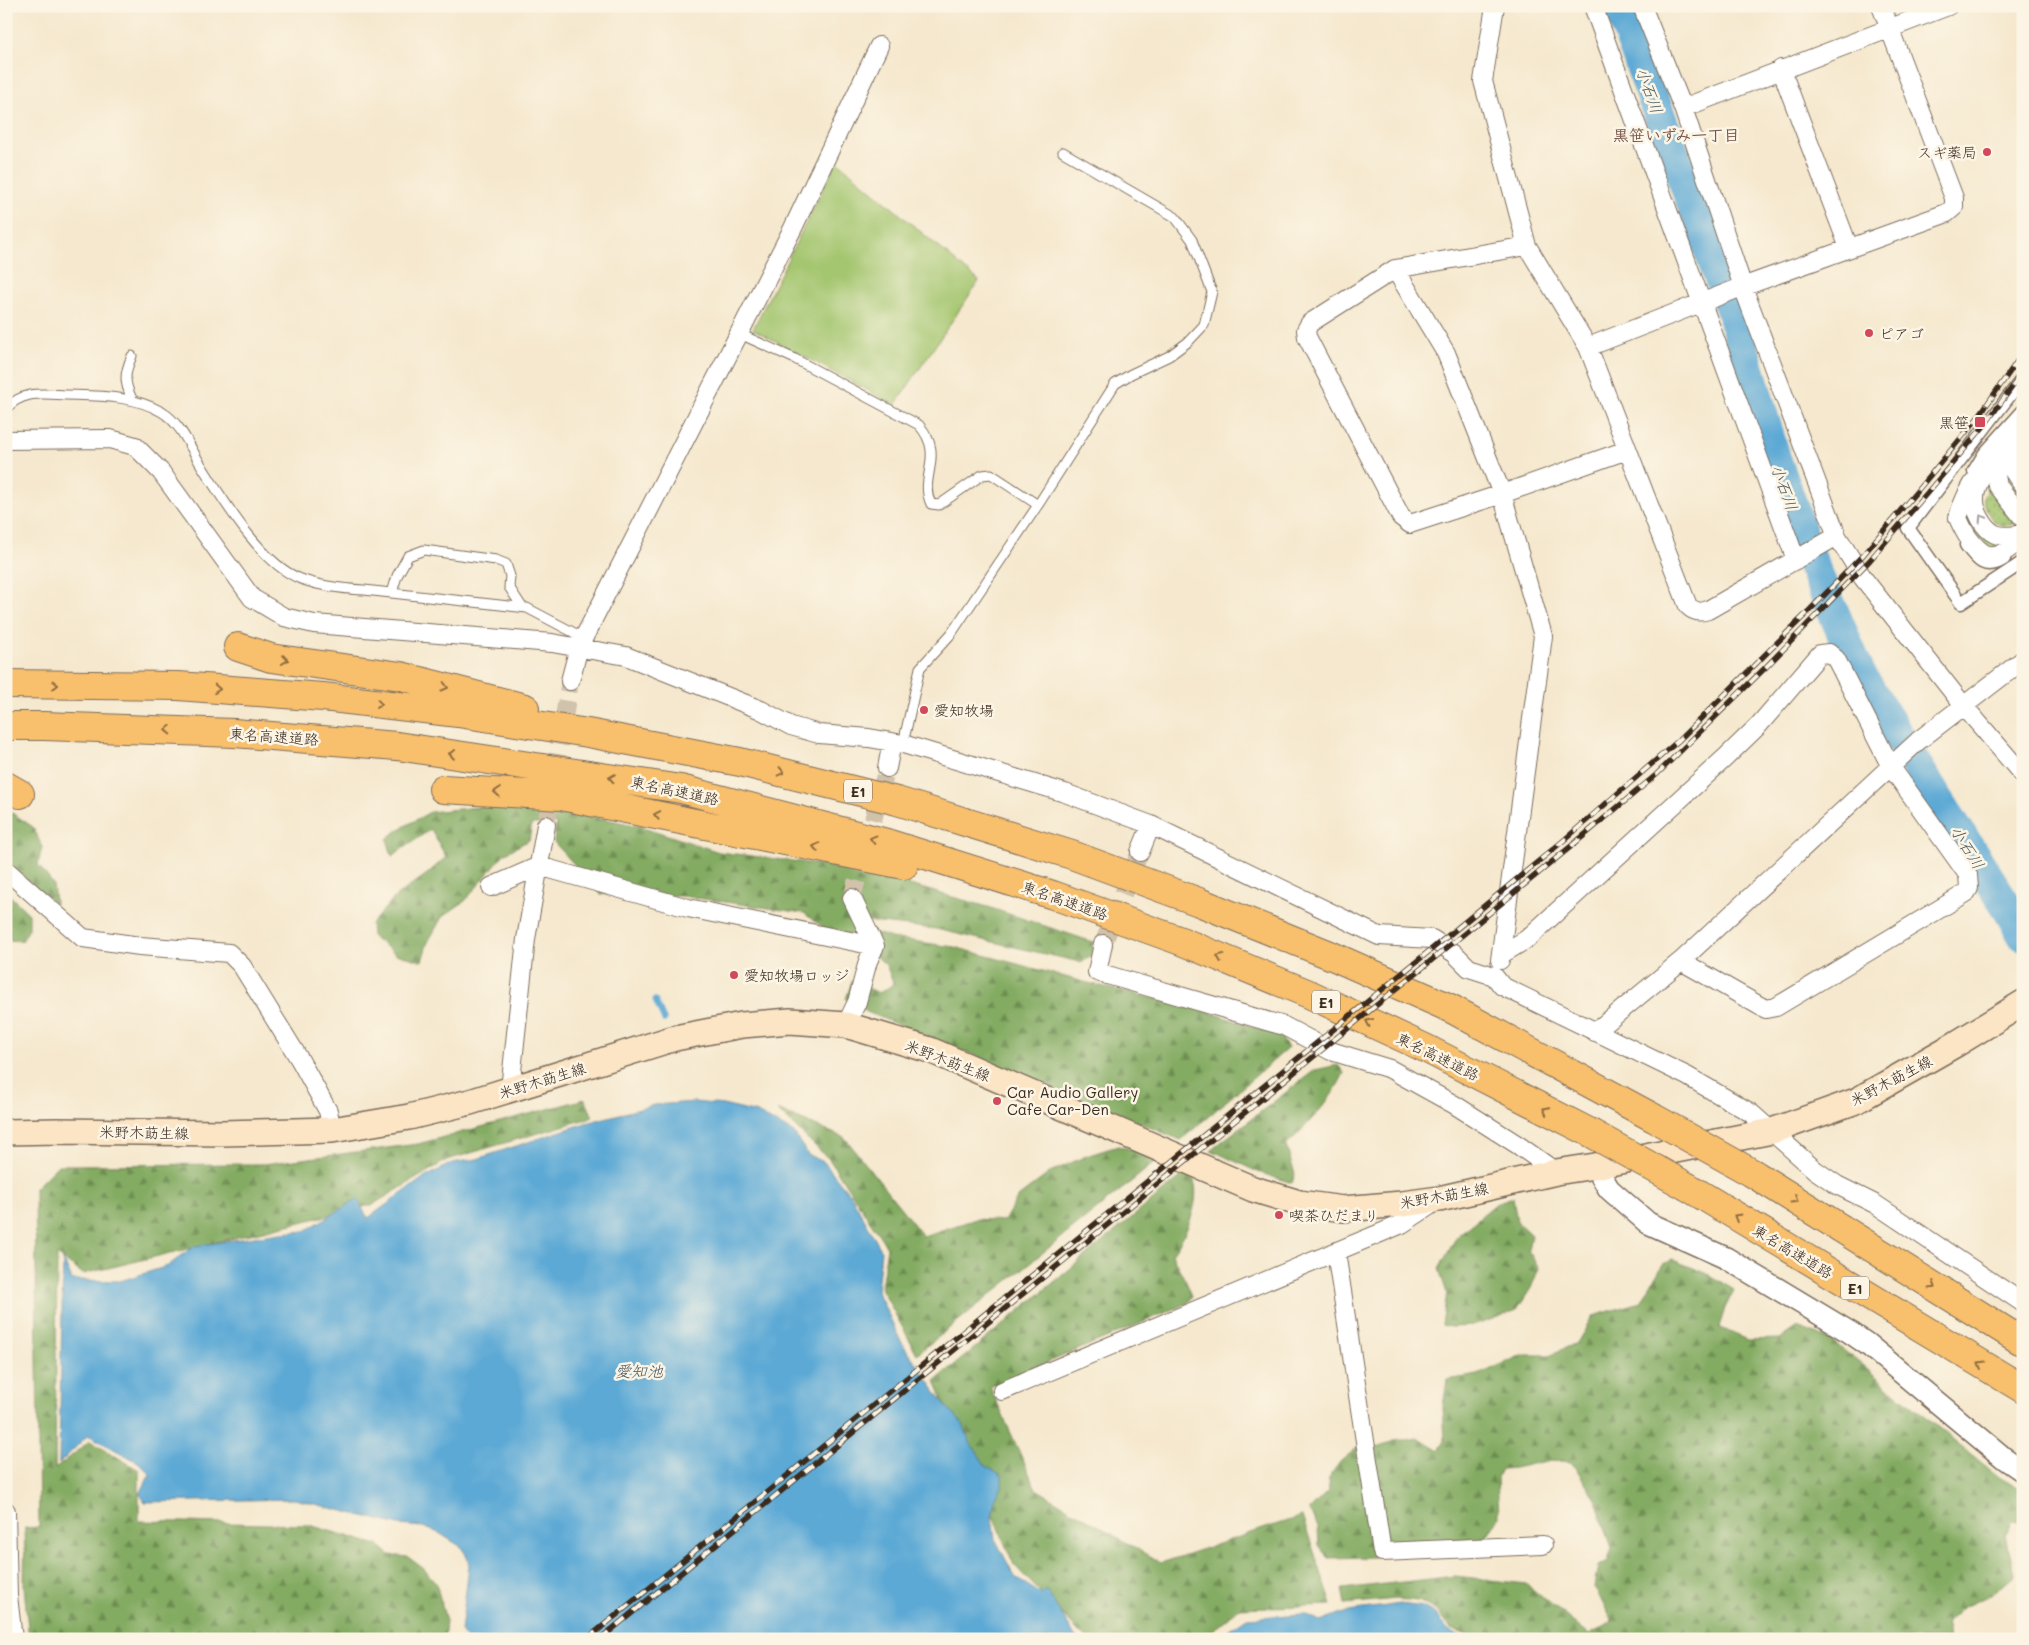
<svg xmlns="http://www.w3.org/2000/svg" width="2029" height="1645" font-family="Mali,'Klee One',sans-serif">
<style>
.forest{fill:url(#forest-firs);stroke:#5f6a40}
.park{fill:#a4c66f;stroke:#707846}
.garden{fill:url(#garden-dots);stroke:#707846}
.water{fill:#5ca9d5;stroke:#4c6a7a}
.lines{fill:none;stroke-linecap:round;stroke-linejoin:round}
.stream{stroke:#5ca9d5;stroke-width:5.5}
.river{stroke:#5ca9d5;stroke-width:32}
.minor-tunnel{stroke:#d0c2ab;stroke-width:18;stroke-dasharray:18 9;stroke-linecap:butt}
.service-casing{stroke:#7c6c5c;stroke-width:11}
.pedestrian-casing{stroke:#7c6c5c;stroke-width:15}
.minor-casing{stroke:#7c6c5c;stroke-width:20}
.tertiary-casing{stroke:#7c6c5c;stroke-width:24}
.secondary-casing{stroke:#7c6c5c;stroke-width:28}
.motorway-casing{stroke:#7c6c5c;stroke-width:30}
.service{stroke:#fff;stroke-width:9}
.pedestrian{stroke:#fff;stroke-width:12}
.minor{stroke:#fff;stroke-width:18}
.tertiary{stroke:#fff;stroke-width:21}
.secondary{stroke:#fce5c4;stroke-width:25}
.motorway{stroke:#f8bf6c;stroke-width:28}
.rail-casing{stroke:#3b2a1e;stroke-width:5.5}
.rail{stroke:#fcf5e5;stroke-width:4;stroke-dasharray:11;stroke-linecap:butt}
.motorway-bridge-casing{stroke:#7c6c5c;stroke-width:30;stroke-linecap:butt}
.motorway-bridge{stroke:#f8bf6c;stroke-width:28}
.oneway{stroke:#a79f9a}
.oneway2{stroke:#906d41}
.poi-dot{fill:#d1495b;stroke:#fcf5e5;stroke-width:2}
.labels{text-anchor:middle;dominant-baseline:central;stroke-width:5;stroke-linejoin:round;paint-order:stroke}
.shield{fill:#fcf5e5;stroke:#75675a;stroke-width:1}
.shield-label{font-size:14px;font-weight:bold;fill:#3b2a1e}
.poi-label{font-size:15px;fill:#3b2a1e;stroke:#fcf5e5;text-anchor:start}
.street-label{font-size:15px;fill:#3b2a1e;stroke:#fcf5e5}
.water-label{font-size:16px;font-style:italic;fill:#47565e;stroke:#fcf5e5}
.neighbourhood-label{font-size:16px;font-weight:bold;fill:#765349;stroke:#fcf5e5}
</style>
<defs>
<pattern id="forest-firs" width="22" height="20" patternUnits="userSpaceOnUse" patternTransform="scale(1.25)"><rect width="22" height="20" fill="#83ab62"/><path d="M5 1l3.5 6h-7zM16 11l3.5 6h-7z" fill="#6c8b50"/></pattern>
<pattern id="garden-dots" width="8" height="8" patternUnits="userSpaceOnUse" patternTransform="scale(1.25)"><rect width="8" height="8" fill="#a4c66f"/><path d="M2 2h.1M6 6h.1" fill="none" stroke="#87a15b" stroke-width="1.8" stroke-linecap="round"/></pattern>
</defs>
<rect width="100%" height="100%" fill="#fcf5e5"/>
<filter id="ink" filterUnits="userSpaceOnUse"><feTurbulence type="fractalNoise" baseFrequency=".02" numOctaves="2"/><feDisplacementMap in="SourceGraphic" scale="10" xChannelSelector="R" yChannelSelector="G"/><feConvolveMatrix kernelMatrix="1 2 1 2 8 2 1 2 1" color-interpolation-filters="sRGB"/></filter>
<filter id="wash" filterUnits="userSpaceOnUse"><feTurbulence type="fractalNoise" baseFrequency=".0096" numOctaves="4" result="noise"/><feDisplacementMap in="SourceGraphic" scale="20" xChannelSelector="R" yChannelSelector="G"/><feGaussianBlur stdDeviation="1.12" result="paint"/><feColorMatrix in="noise" values="0 0 0 0 0 0 0 0 0 0 0 0 0 0 0 0 0 1.4 0 .05"/><feComposite in="paint" operator="in"/></filter>
<g filter="url(#wash)">
<rect width="100%" height="100%" fill="#f5e8ce"/>
<path class="forest" d="M 497,805 L 559,814 L 590,816 L 640,826 L 719,852 L 817,864 L 885,878 L 988,907 L 1093,942 L 1093,956 L 1080,962 L 936,929 L 852,920 L 862,928 L 891,938 L 954,947 L 1084,982 L 1203,1010 L 1280,1036 L 1288,1048 L 1181,1140 L 867,1012 L 846,999 L 852,981 L 879,993 L 894,984 L 886,965 L 855,936 L 825,929 L 804,913 L 682,896 L 601,894 L 554,842 L 556,823 L 532,824 L 529,840 L 504,854 L 465,901 L 442,917 L 427,944 L 422,961 L 396,954 L 372,936 L 371,924 L 395,897 L 427,874 L 446,857 L 431,829 L 392,856 L 387,839 L 398,830 L 430,812 Z
M 6,809 L 33,827 L 42,847 L 38,865 L 53,884 L 55,904 L 6,861 Z
M 6,892 L 29,914 L 29,929 L 22,941 L 6,940 Z
M 1338,1065 L 1344,1073 C 1331,1102 1308,1123 1286,1146 L 1295,1174 L 1292,1183 L 1258,1172 L 1211,1150 L 1315,1070 Z
M 585,1099 L 593,1117 L 447,1160 L 372,1205 L 83,1274 L 57,1255 L 55,1469 L 90,1441 L 139,1470 L 139,1521 L 309,1525 L 378,1545 L 390,1555 L 408,1557 L 424,1569 L 436,1583 L 446,1621 L 444,1639 L 29,1639 L 24,1586 L 25,1528 L 39,1527 L 35,1188 L 58,1165 L 264,1164 L 418,1144 Z
M 777,1110 L 845,1138 L 923,1236 L 976,1219 L 1004,1221 L 1018,1197 L 1051,1172 L 1086,1156 L 1118,1146 L 1163,1156 L 917,1354 L 881,1288 L 887,1247 L 829,1159 Z
M 1189,1170 C 1206,1193 1187,1234 1172,1254 C 1178,1269 1187,1281 1192,1296 L 1188,1303 L 990,1387 L 1036,1489 L 1161,1563 L 1302,1516 L 1332,1605 L 1239,1608 L 1203,1639 L 1086,1639 L 1014,1565 L 935,1381 Z
M 1513,1197 L 1517,1222 L 1531,1235 L 1528,1250 L 1539,1268 L 1531,1288 L 1517,1310 L 1473,1326 L 1451,1327 L 1442,1325 L 1447,1293 L 1439,1269 L 1457,1236 L 1498,1202 Z
M 1673,1260 L 1706,1273 L 1734,1290 L 1725,1308 L 1719,1327 L 1747,1340 L 1780,1339 L 1797,1327 L 1830,1339 L 1999,1477 L 2023,1491 L 2023,1523 L 2011,1519 L 2006,1535 L 2014,1575 L 1991,1595 L 1962,1608 L 1947,1622 L 1950,1639 L 1477,1639 L 1451,1629 L 1438,1612 L 1419,1601 L 1395,1599 L 1345,1604 L 1342,1589 L 1455,1576 L 1526,1584 L 1589,1635 L 1613,1622 L 1594,1587 L 1598,1567 L 1608,1562 L 1612,1548 L 1595,1498 L 1571,1462 L 1550,1460 L 1514,1468 L 1501,1469 L 1497,1477 L 1499,1517 L 1487,1537 L 1463,1539 L 1451,1543 L 1395,1546 L 1384,1538 L 1370,1449 L 1394,1441 L 1419,1438 L 1439,1450 L 1445,1441 L 1443,1407 L 1447,1380 L 1478,1375 L 1522,1355 L 1549,1355 L 1577,1343 L 1593,1316 L 1641,1302 L 1663,1264 Z
M 1362,1444 L 1374,1557 L 1328,1558 L 1319,1545 L 1318,1527 L 1309,1510 L 1328,1491 L 1331,1474 L 1341,1461 Z"/>
<path class="park" d="M 837,161 L 979,281 L 895,405 L 753,329 Z"/>
<path class="garden" d="M 2023,439 L 2023,471 L 2015,455 Z
M 1988,487 L 1992,488 L 2016,521 L 2014,524 C 1993,529 1988,516 1983,498 Z
M 1967,510 C 1971,530 1985,542 2004,546 L 1993,551 L 1967,528 Z"/>
<path class="water" d="M 694,1102 L 723,1105 L 757,1113 L 793,1132 L 808,1155 L 824,1162 L 852,1197 L 881,1250 L 877,1291 L 902,1343 L 946,1406 L 963,1424 L 970,1442 L 986,1466 L 1002,1475 L 1002,1487 L 995,1499 L 992,1518 L 995,1539 L 1015,1577 L 1041,1594 L 1046,1590 L 1077,1639 L 466,1639 L 461,1631 L 469,1566 L 467,1556 L 460,1546 L 439,1533 L 423,1527 L 399,1525 L 295,1499 L 145,1502 L 140,1494 L 150,1474 L 138,1462 L 88,1435 L 59,1464 L 63,1259 L 72,1280 L 120,1281 L 168,1266 L 194,1246 L 281,1233 L 305,1231 L 357,1199 L 368,1218 L 422,1179 L 452,1163 L 477,1159 L 586,1123 L 654,1105 Z
M 1401,1604 L 1423,1607 L 1437,1615 L 1448,1631 L 1467,1639 L 1223,1639 L 1229,1630 L 1247,1618 L 1304,1614 L 1320,1622 L 1349,1611 Z"/>
<g class="lines">
<path class="stream" d="M 655,1000 L 664,1020"/>
<path class="river" d="M 1619,6 L 1732,311 L 1775,458 L 1813,565 L 1860,674 L 1923,776 L 2006,905 L 2023,935"/>
</g>
</g>
<g filter="url(#ink)">
<g class="lines">
<path class="minor-tunnel" d="M 546,825 L 570,681
M 852,898 L 887,768
M 1103,944 L 1140,852"/>
<g class="service-casing">
<path id="service" d="M 740,334 L 795,359 L 919,425 C 946,456 918,477 931,504 L 939,505 L 982,475 L 991,474 L 1038,505
M 132,399 C 124,382 124,374 132,356
M 6,409 C 22,390 43,394 66,395 C 98,396 133,395 162,412 C 179,422 189,444 198,460 C 220,495 261,565 301,579 C 322,587 343,589 364,590 L 527,608 L 584,638
M 392,593 L 397,576 L 408,556 L 424,550 L 496,560 L 506,564 L 510,576 L 509,587 L 522,607
M 903,744 L 920,668 L 951,634 L 1038,505 L 1115,384 L 1131,374 L 1169,356 L 1188,342 L 1204,325 L 1212,292 L 1192,240 L 1175,217 L 1063,152"/>
</g>
<g class="pedestrian-casing">
<path id="pedestrian" d="M 2023,378 L 1908,528 L 1961,603 L 2023,562
M 1974,471 L 1985,453 L 2023,411
M 1966,545 C 1977,560 1985,571 2004,559"/>
</g>
<g class="minor-casing">
<path id="minor" d="M 1495,6 L 1483,81 L 1527,246 L 1588,347 L 1688,606 C 1694,612 1700,613 1708,610 L 1837,536
M 1593,6 L 1796,560
M 1642,6 L 1683,108 L 1743,287 L 1837,536 L 1863,578 L 1963,705 L 2023,775
M 1781,69 L 1849,248
M 1683,108 L 1948,6
M 1527,246 L 1395,269 L 1310,323 L 1306,330 L 1307,337 L 1401,517 L 1410,524 L 1502,494 L 1627,450
M 1395,269 L 1446,353 L 1502,494 L 1543,636 L 1500,960
M 1588,347 L 1734,290 L 1947,213 L 1954,207 L 1954,198 L 1881,6
M 2023,427 C 1996,455 1968,479 1958,518 C 1965,534 1972,547 1988,556 L 2001,554 L 2023,539
M 2013,438 C 2005,461 2009,466 2023,485
M 6,440 L 110,439 L 135,446 L 161,472 L 252,598 L 284,617 L 314,624 L 552,643 L 626,656 L 761,710 L 791,726 L 819,734 L 869,738 L 903,744 L 1065,793 L 1151,825 L 1379,936 L 1432,939 L 1454,953 L 1469,968 L 1494,976 L 1502,986 L 1687,1076 L 1751,1113 L 1815,1170 L 1837,1185 L 1875,1204 L 2023,1303
M 1999,453 L 1994,465 L 1998,486 L 2023,518
M 1979,482 C 1977,487 1975,493 1975,498 C 1974,510 1984,529 1995,534 C 2004,538 2014,535 2023,534
M 570,681 L 579,647 L 793,228 L 879,46
M 887,768 L 892,742
M 1140,852 L 1151,825
M 6,870 L 83,938 L 140,946 L 229,953 L 242,966 L 300,1060 L 328,1111 L 332,1130
M 491,887 L 539,866 L 688,908 L 875,946
M 852,898 L 875,946
M 1103,944 L 1097,972 L 1284,1026 L 1331,1051 L 1390,1069 L 1455,1105 L 1518,1145 L 1556,1172
M 1502,954 L 1527,939 L 1726,757 L 1758,726 L 1820,654 L 1829,653 L 1836,659 L 1891,767 L 1968,875 L 1969,888 L 1966,893 L 1776,1007 L 1766,1009 L 1760,1006 L 1681,961
M 846,1025 L 857,1002 L 868,961 L 875,946
M 1595,1032 L 1681,961 L 1918,741 L 2023,660
M 510,1090 L 526,939 L 546,825
M 1336,1252 L 1382,1552 L 1543,1545
M 1002,1391 L 1402,1224 L 1437,1201
M 6,1511 L 8,1596 L 13,1639"/>
</g>
<g class="tertiary-casing">
<path id="tertiary" d="M 1595,1166 L 1609,1189 L 1648,1223 L 1726,1258 L 1851,1333 L 1867,1344 L 2004,1458 L 2023,1471"/>
</g>
<g class="secondary-casing">
<path id="secondary" d="M 6,1132 L 57,1131 L 222,1133 L 332,1130 L 409,1117 L 470,1102 L 675,1038 L 742,1025 L 790,1021 L 846,1025 L 930,1050 L 1253,1189 L 1299,1203 L 1343,1209 L 1402,1204 L 1439,1199 L 1556,1172 L 1595,1166 L 1772,1131 L 1856,1101 L 1956,1044 L 2023,1003"/>
</g>
<g class="motorway-casing">
<path id="motorway" d="M 238,647 L 271,658 L 401,676 L 525,708
M 6,684 L 178,686 L 323,697 L 458,713 L 588,733 L 740,762 L 897,801 L 1072,855 L 1199,902 L 1330,955 L 1450,1008 L 1652,1117
M 6,726 L 44,726 L 234,733 L 397,746 L 681,789 L 887,843 L 1053,895 L 1181,941 L 1309,994 L 1425,1048 L 1589,1132
M 6,786 L 20,794
M 443,789 L 561,796 L 904,865
M 1754,1174 L 2023,1342
M 1688,1187 L 2023,1389"/>
</g>
<use href="#service" class="service"/>
<use href="#pedestrian" class="pedestrian"/>
<use href="#minor" class="minor"/>
<use href="#tertiary" class="tertiary"/>
<use href="#secondary" class="secondary"/>
<use href="#motorway" class="motorway"/>
<g class="rail-casing">
<path id="rail" d="M 587,1639 L 1460,926 L 1563,841 L 1678,741 L 1806,614 L 1863,555 L 1917,491 L 1976,420 L 2023,353
M 600,1639 L 1569,848 L 1656,775 L 1766,667 L 1870,560 L 1984,426 L 2023,372"/>
</g>
<use href="#rail" class="rail"/>
<g class="motorway-bridge-casing">
<path id="motorway-bridge" d="M 1652,1117 L 1754,1174
M 1589,1132 L 1688,1187"/>
</g>
<use href="#motorway-bridge" class="motorway-bridge"/>
</g>
<defs><path id="oneway-chevron" d="M-2-3.5L2.5 0L-2 3.5" fill="none" stroke-width="1.6" stroke-linecap="round" stroke-linejoin="round" transform="scale(1.25)"/></defs>
<use class="oneway" href="#oneway-chevron" transform="translate(1982 518) rotate(-122)"/>
<g class="oneway2">
<use href="#oneway-chevron" transform="translate(285 660) rotate(8)"/>
<use href="#oneway-chevron" transform="translate(55 685) rotate(1)"/>
<use href="#oneway-chevron" transform="translate(445 687) rotate(14)"/>
<use href="#oneway-chevron" transform="translate(217 689) rotate(4)"/>
<use href="#oneway-chevron" transform="translate(379 704) rotate(7)"/>
<use href="#oneway-chevron" transform="translate(168 730) rotate(-178)"/>
<use href="#oneway-chevron" transform="translate(452 754) rotate(-172)"/>
<use href="#oneway-chevron" transform="translate(781 772) rotate(13)"/>
<use href="#oneway-chevron" transform="translate(612 778) rotate(-171)"/>
<use href="#oneway-chevron" transform="translate(497 792) rotate(-177)"/>
<use href="#oneway-chevron" transform="translate(657 815) rotate(-169)"/>
<use href="#oneway-chevron" transform="translate(873 839) rotate(-165)"/>
<use href="#oneway-chevron" transform="translate(816 847) rotate(-169)"/>
<use href="#oneway-chevron" transform="translate(1220 957) rotate(-158)"/>
<use href="#oneway-chevron" transform="translate(1369 1022) rotate(-155)"/>
<use href="#oneway-chevron" transform="translate(1546 1110) rotate(-153)"/>
<use href="#oneway-chevron" transform="translate(1795 1200) rotate(32)"/>
<use href="#oneway-chevron" transform="translate(1737 1217) rotate(-149)"/>
<use href="#oneway-chevron" transform="translate(1933 1286) rotate(32)"/>
<use href="#oneway-chevron" transform="translate(1981 1364) rotate(-149)"/>
</g>
</g>
<g class="poi-dot">
<circle cx="1987" cy="152" r="5"/>
<circle cx="1869" cy="333" r="5"/>
<rect x="1974" y="416" width="12" height="12" rx="2.5"/>
<circle cx="924" cy="710" r="5"/>
<circle cx="734" cy="975" r="5"/>
<circle cx="997" cy="1101" r="5"/>
<circle cx="1279" cy="1215" r="5"/>
</g>
<g class="labels">
<g class="shield">
<rect x="844" y="779.5" width="28" height="23" rx="4"/>
<rect x="1312" y="990.5" width="28" height="23" rx="4"/>
<rect x="1841" y="1276.5" width="28" height="23" rx="4"/>
</g>
<g class="shield-label">
<text x="858" y="791">E1</text>
<text x="1326" y="1002">E1</text>
<text x="1855" y="1288">E1</text>
</g>
<g class="poi-label">
<text x="1977" y="152" text-anchor="end">スギ薬局</text>
<text x="1879" y="333">ピアゴ</text>
<text x="1969" y="422" text-anchor="end">黒笹</text>
<text x="934" y="710">愛知牧場</text>
<text x="744" y="975">愛知牧場ロッジ</text>
<text x="1007" y="1092">Car Audio Gallery<tspan x="1007" dy="17">Cafe Car-Den</tspan></text>
<text x="1289" y="1215">喫茶ひだまり</text>
</g>
<g class="street-label">
<text transform="translate(274 736) rotate(4)">東名高速道路</text>
<text transform="translate(675 790) rotate(12)">東名高速道路</text>
<text transform="translate(1065 900) rotate(19)">東名高速道路</text>
<text transform="translate(1438 1056) rotate(26)">東名高速道路</text>
<text transform="translate(948 1060) rotate(21)">米野木莇生線</text>
<text transform="translate(542 1080) rotate(-17)">米野木莇生線</text>
<text transform="translate(1891 1080) rotate(-28)">米野木莇生線</text>
<text transform="translate(144 1132) rotate(1)">米野木莇生線</text>
<text transform="translate(1444 1195) rotate(-10)">米野木莇生線</text>
<text transform="translate(1793 1251) rotate(31)">東名高速道路</text>
</g>
<g class="water-label">
<text transform="translate(1650 90) rotate(70)">小石川</text>
<text transform="translate(1785 487) rotate(70)">小石川</text>
<text transform="translate(1968 847) rotate(58)">小石川</text>
<text x="639" y="1370">愛知池</text>
</g>
<g class="neighbourhood-label">
<text x="1676" y="134">黒笹いずみ一丁目</text>
</g>
</g>
<rect width="2029" height="1645" fill="none" stroke="#fcf5e5" stroke-width="25"/>
</svg>
